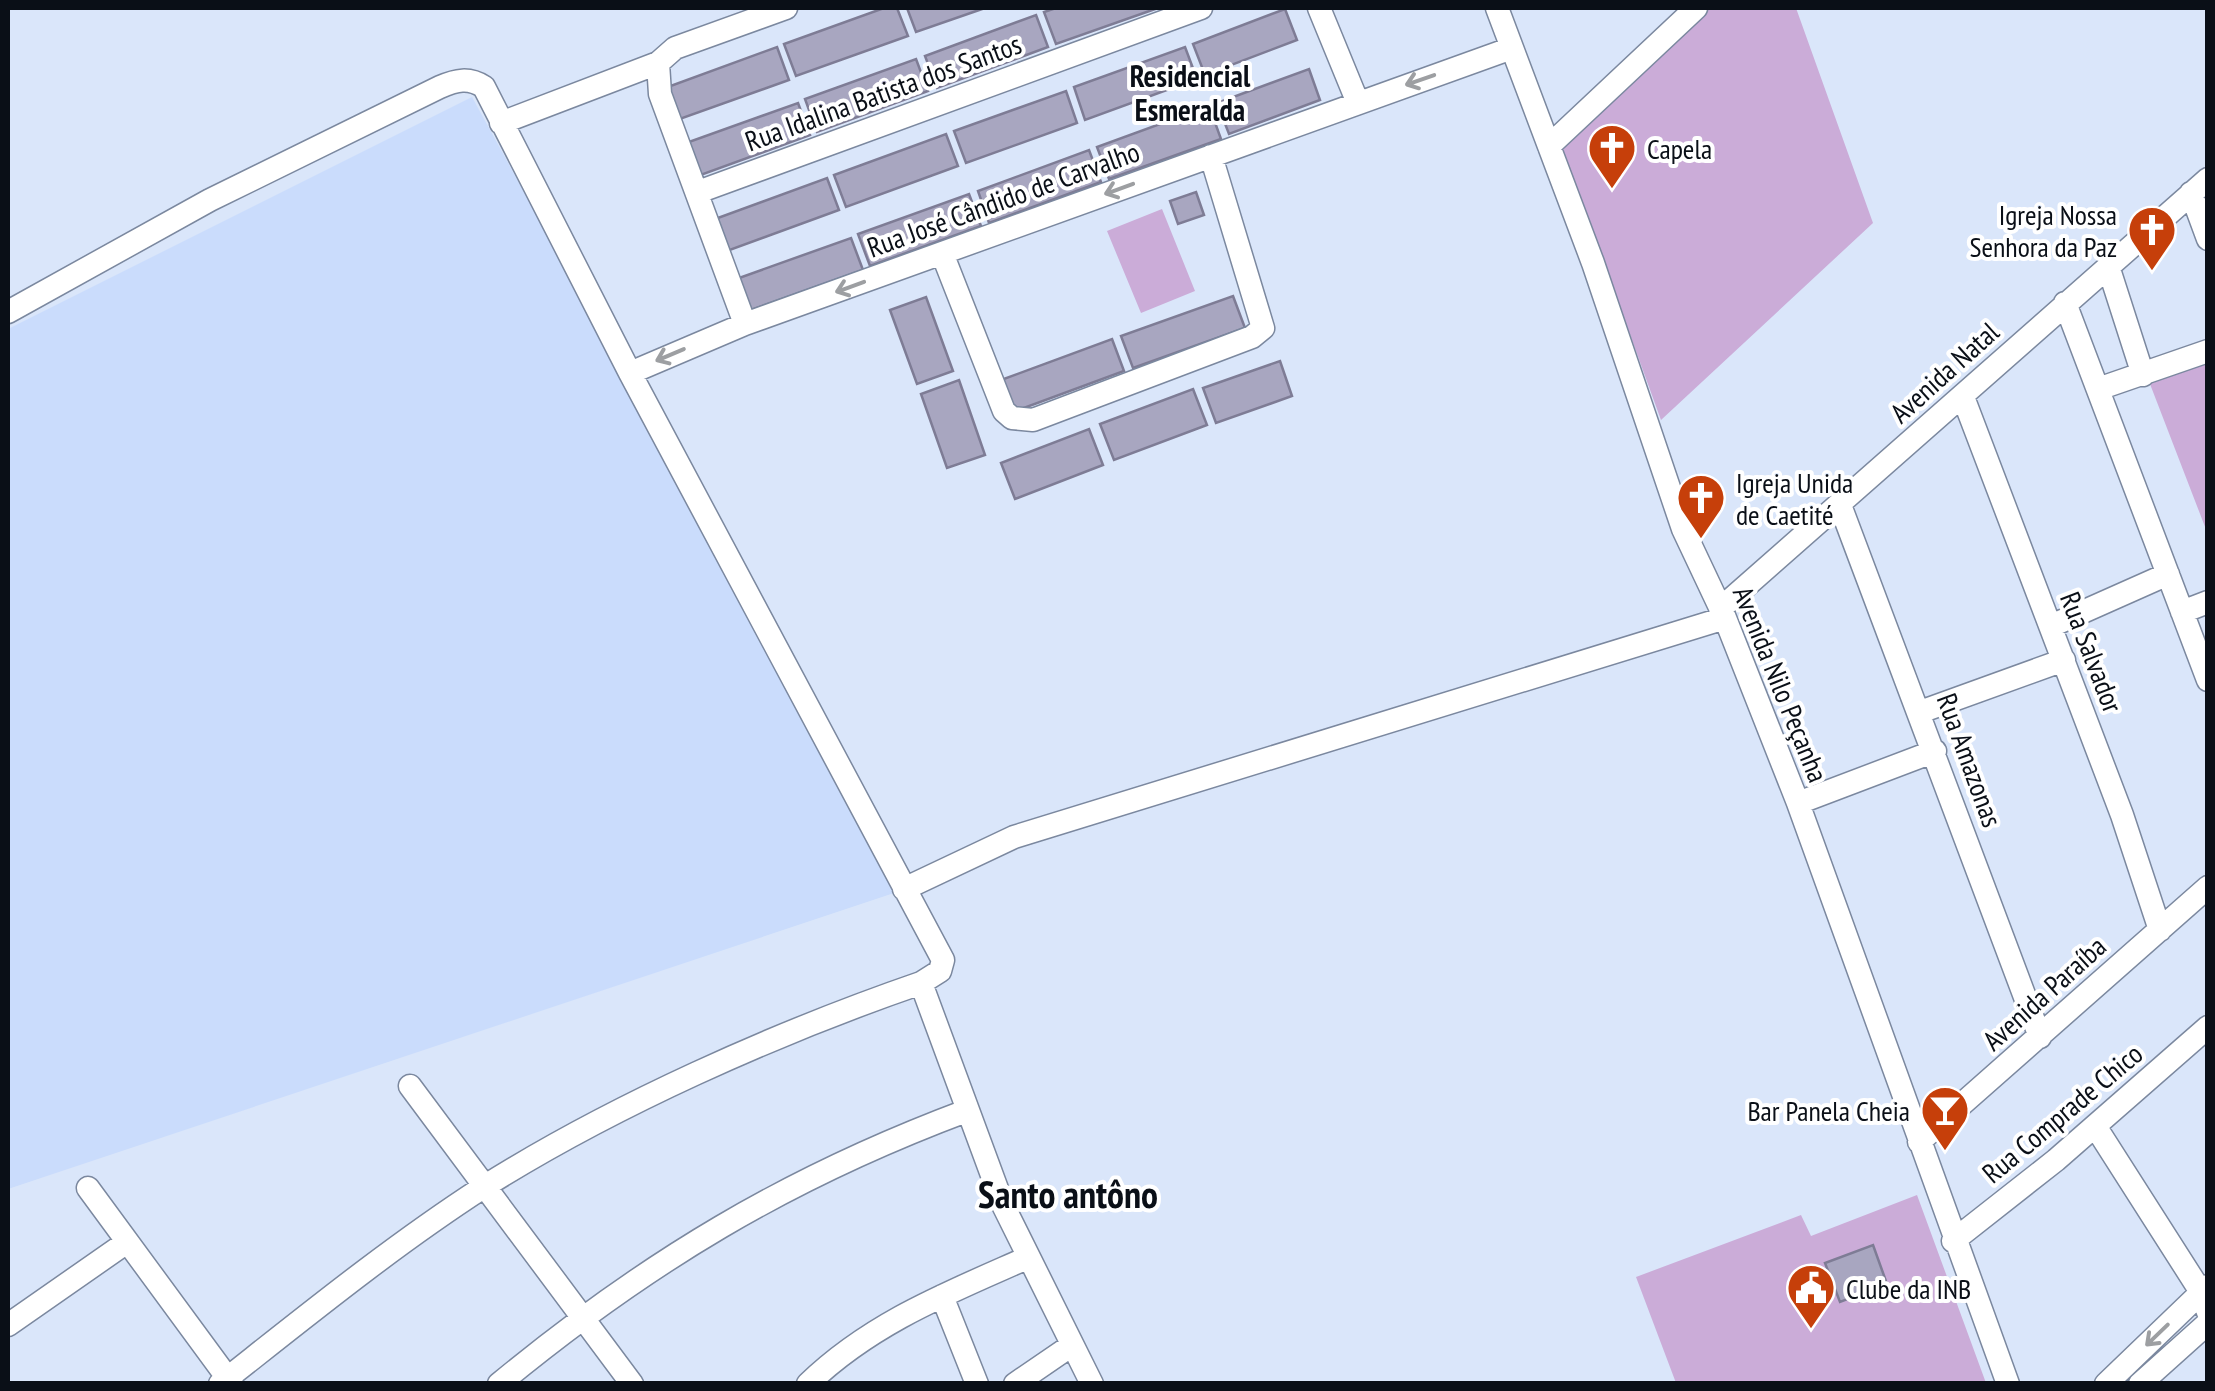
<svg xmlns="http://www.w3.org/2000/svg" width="2215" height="1391" font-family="'PT Sans Narrow',sans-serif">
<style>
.built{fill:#cadcfc}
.green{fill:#cbacd8}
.building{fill:#a8a6c0;stroke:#7e7c95;stroke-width:2.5}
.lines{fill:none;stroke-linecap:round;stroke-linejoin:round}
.minor-casing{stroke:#7b889f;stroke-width:25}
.minor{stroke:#fff;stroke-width:22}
.oneway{stroke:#9d9fa2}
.labels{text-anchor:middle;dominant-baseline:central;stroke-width:8;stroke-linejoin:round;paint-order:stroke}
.street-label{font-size:28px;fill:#0a0f17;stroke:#fff}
.poi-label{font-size:28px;fill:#0a0f17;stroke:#fff;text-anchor:start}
.neighbourhood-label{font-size:30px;font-weight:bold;fill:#0a0f17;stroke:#fff}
.district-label{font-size:38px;font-weight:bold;fill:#0a0f17;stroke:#fff}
</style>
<rect width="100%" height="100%" fill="#dae6fa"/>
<path class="built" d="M 472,97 L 906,889 L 8,1189 L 8,329 Z"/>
<path class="green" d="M 1710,8 L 1796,8 L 1873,223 L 1661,420 L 1562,147 Z
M 1162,209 L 1195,291 L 1141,313 L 1107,231 Z
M 2207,362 L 2207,532 L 2150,384 Z
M 1917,1195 L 1986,1383 L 1676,1383 L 1636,1277 L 1801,1215 L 1811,1236 Z"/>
<path class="building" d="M 884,8 L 897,8 L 908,36 L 796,76 L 784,44 Z
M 907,8 L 985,8 L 916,32 Z
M 1056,8 L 1158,8 L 1056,44 L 1044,12 Z
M 1285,9 L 1297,40 L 1205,75 L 1193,44 Z
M 1036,15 L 1048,47 L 937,88 L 925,56 Z
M 777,47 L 789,80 L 677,120 L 665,88 Z
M 1185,47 L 1197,79 L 1085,120 L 1074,87 Z
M 916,59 L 928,91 L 817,132 L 805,99 Z
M 1309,69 L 1320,100 L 1229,134 L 1217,103 Z
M 1066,91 L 1077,123 L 966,163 L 954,131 Z
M 798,103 L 810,135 L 698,176 L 686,143 Z
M 1209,106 L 1221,139 L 1109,179 L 1097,147 Z
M 946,134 L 958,166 L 846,207 L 834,175 Z
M 1089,150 L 1101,182 L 989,223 L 978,191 Z
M 827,178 L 839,210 L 727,251 L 715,219 Z
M 1196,192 L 1204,215 L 1178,224 L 1170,201 Z
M 969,194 L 981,226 L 870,266 L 858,234 Z
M 851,238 L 863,270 L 751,310 L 739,278 Z
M 1233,296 L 1245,328 L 1133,368 L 1121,336 Z
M 926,297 L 953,371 L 917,384 L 890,310 Z
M 1112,339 L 1124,371 L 1013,412 L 1001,380 Z
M 1280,361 L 1292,396 L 1216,423 L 1203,388 Z
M 959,380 L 985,455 L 947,468 L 921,394 Z
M 1193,389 L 1207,425 L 1114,460 L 1100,424 Z
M 1089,429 L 1103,465 L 1015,499 L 1001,463 Z
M 1873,1245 L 1887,1284 L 1840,1302 L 1825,1263 Z"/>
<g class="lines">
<g class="minor-casing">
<path id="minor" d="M 1319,8 L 1358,103
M 1497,8 L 1593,263 L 1683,529 L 1725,618 L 1798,803 L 2008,1384
M 658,63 L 660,94 L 745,324
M 501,123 L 658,63 L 675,48 L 786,8
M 1549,146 L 1696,8
M 698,192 L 1201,8
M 2191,193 L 2208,239
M 942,253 L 1004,411 L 1012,418 L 1033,420 L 1252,337 L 1263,328 L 1211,156
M 2108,266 L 2143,375
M 2065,303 L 2208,680
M 8,312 L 210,200 L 440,87 C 456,80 469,77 484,87 L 630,373 L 943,960 L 940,971 L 921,983 C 776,1033 612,1106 482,1188 C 391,1247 305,1317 220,1384
M 630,373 L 745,324 L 1512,48
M 2098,389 L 2208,351
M 1963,397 L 2122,815 L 2160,930
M 1840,505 L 2040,1037
M 1720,609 L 2208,179
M 2182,612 L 2208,602
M 2051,626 L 2168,574
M 1920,712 L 2064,660
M 1798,803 L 1935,751
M 904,889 L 1014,837 L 1725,618
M 921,983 L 1003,1205 L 1092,1384
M 410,1086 L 632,1384
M 2095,1126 L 2201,1292 L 2208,1312
M 1919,1142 L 2208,887
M 88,1188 L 232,1384
M 1953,1241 L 2056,1160 L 2208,1027
M 942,1296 L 977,1384
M 8,1325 L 127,1242
M 499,1384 C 647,1262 787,1178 966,1111
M 808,1384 C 871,1323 948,1293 1027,1258
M 1015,1384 L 1072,1345
M 2106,1384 L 2208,1286
M 2140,1384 L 2208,1323"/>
</g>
<use href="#minor" class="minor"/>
</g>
<defs><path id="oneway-shaft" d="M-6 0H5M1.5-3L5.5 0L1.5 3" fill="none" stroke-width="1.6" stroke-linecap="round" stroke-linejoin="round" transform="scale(2.5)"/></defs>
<g class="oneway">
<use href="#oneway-shaft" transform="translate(1420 80) rotate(161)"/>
<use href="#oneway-shaft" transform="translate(1119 189) rotate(160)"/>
<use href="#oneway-shaft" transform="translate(850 287) rotate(160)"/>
<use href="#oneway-shaft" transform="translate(670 355) rotate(157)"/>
<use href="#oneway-shaft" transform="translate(2157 1335) rotate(136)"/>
</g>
<defs>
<g id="church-pin" transform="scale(2.5)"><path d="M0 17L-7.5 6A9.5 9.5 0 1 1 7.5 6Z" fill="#c63f0a" stroke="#fff"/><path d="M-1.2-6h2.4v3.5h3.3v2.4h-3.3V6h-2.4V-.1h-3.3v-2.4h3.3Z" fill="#fff"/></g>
<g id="bar-pin" transform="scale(2.5)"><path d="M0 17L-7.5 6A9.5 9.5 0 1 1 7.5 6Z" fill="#c63f0a" stroke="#fff"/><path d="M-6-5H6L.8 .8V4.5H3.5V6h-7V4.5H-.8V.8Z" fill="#fff"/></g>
<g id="civic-pin" transform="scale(2.5)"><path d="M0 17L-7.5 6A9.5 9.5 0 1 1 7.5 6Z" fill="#c63f0a" stroke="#fff"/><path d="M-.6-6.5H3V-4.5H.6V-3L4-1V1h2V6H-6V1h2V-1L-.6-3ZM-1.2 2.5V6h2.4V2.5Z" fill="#fff"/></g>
</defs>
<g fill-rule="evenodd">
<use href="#church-pin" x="1612" y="148"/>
<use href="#church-pin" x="2152" y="230"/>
<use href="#church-pin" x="1701" y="498"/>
<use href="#bar-pin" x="1945" y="1110"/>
<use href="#civic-pin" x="1811" y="1288"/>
</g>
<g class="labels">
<g class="street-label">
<text transform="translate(883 92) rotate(-20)">Rua Idalina Batista dos Santos</text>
<text transform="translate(1003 199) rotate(-20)">Rua José Cândido de Carvalho</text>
<text transform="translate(1944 372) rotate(-42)">Avenida Natal</text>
<text transform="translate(2092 652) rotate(69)">Rua Salvador</text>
<text transform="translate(1781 684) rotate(68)">Avenida Nilo Peçanha</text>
<text transform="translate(1970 760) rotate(70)">Rua Amazonas</text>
<text transform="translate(2044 993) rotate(-42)">Avenida Paraíba</text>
<text transform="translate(2062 1113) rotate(-40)">Rua Comprade Chico</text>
</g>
<g class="poi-label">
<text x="1647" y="148">Capela</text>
<text x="2117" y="214" text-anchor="end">Igreja Nossa<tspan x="2117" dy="32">Senhora da Paz</tspan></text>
<text x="1736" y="482">Igreja Unida<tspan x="1736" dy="32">de Caetité</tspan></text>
<text x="1910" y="1110" text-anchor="end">Bar Panela Cheia</text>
<text x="1846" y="1288">Clube da INB</text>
</g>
<g class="neighbourhood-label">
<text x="1190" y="75">Residencial<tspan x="1190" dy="34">Esmeralda</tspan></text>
</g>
<g class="district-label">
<text x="1068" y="1193">Santo antôno</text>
</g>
</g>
<rect width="2215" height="1391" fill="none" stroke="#0a0f17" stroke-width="20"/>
</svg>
